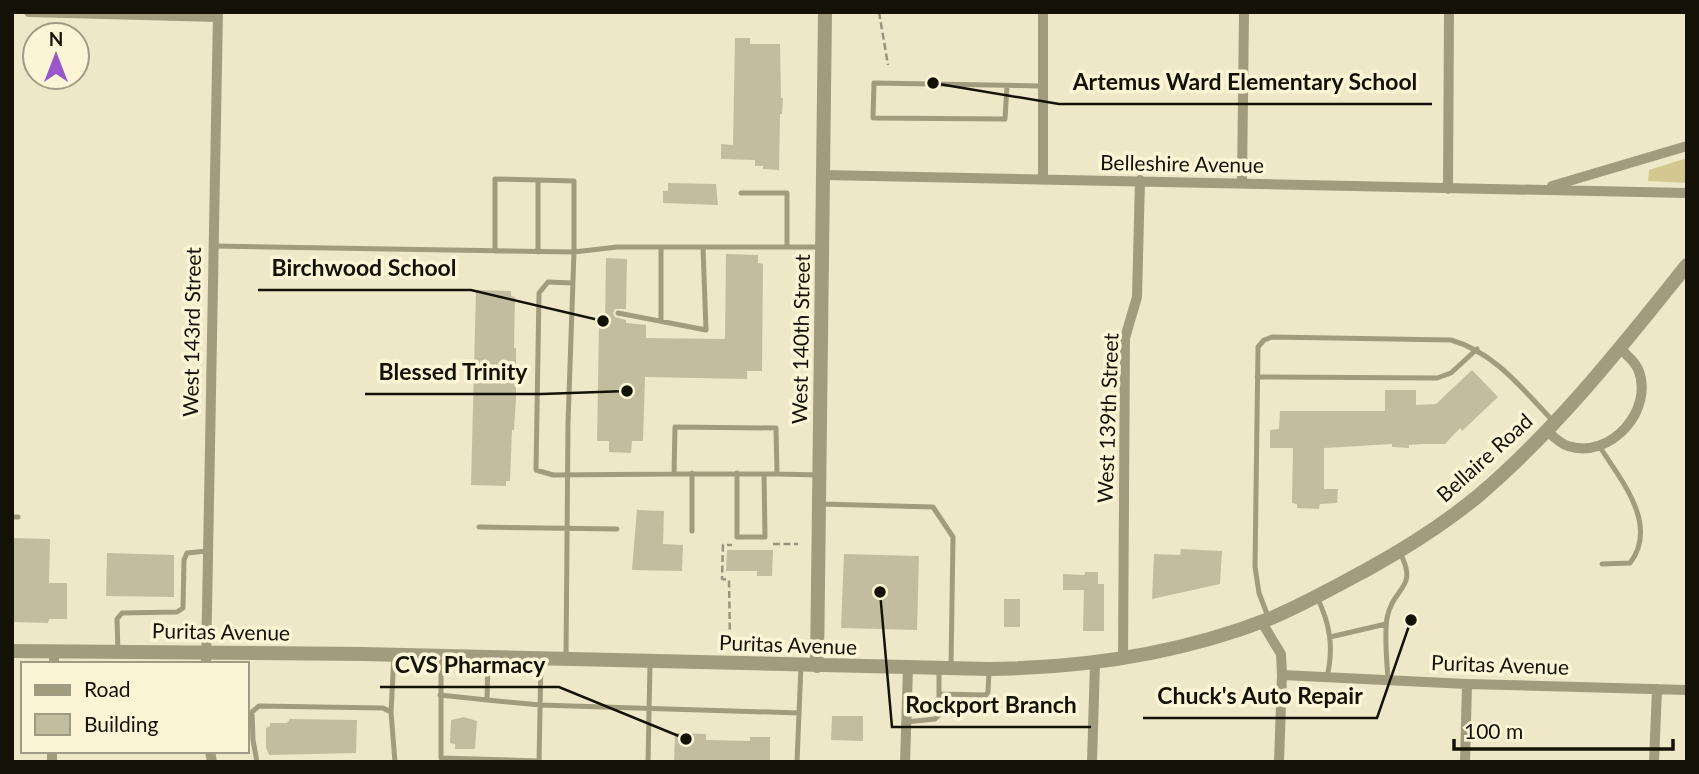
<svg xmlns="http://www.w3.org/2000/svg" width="1699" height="774" font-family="Lato,sans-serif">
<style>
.green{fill:#d3c890}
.building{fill:#c2bd9f}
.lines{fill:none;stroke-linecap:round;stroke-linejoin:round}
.path{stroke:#98947d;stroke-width:2.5;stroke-dasharray:7 3.5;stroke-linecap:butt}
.service{stroke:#a29c7e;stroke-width:5}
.minor{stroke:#a29c7e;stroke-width:10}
.tertiary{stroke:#a29c7e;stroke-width:14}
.labels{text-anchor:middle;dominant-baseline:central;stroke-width:7;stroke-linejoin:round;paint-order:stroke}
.street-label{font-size:21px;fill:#141207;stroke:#fbf5d6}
.leader{fill:none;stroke:#141207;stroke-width:2.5}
.callout-dot{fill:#141207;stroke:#fbf5d6;stroke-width:2.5}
.callout-label{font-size:23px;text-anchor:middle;font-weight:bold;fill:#141207;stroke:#fbf5d6;stroke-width:7;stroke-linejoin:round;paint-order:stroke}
</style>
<rect width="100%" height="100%" fill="#eee8c9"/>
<path class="green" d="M 1687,158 L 1687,183 L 1648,181 L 1649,170 Z"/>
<path class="building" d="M 735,38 L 750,38 L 750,44 L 780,44 L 781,98 L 783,98 L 782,114 L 780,114 L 779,170 L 763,169 L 763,166 L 755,166 L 755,160 L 721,159 L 721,144 L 733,145 Z
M 668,183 L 716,184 L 718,205 L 663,203 L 663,191 L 668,191 Z
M 726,254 L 758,255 L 758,263 L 763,264 L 762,371 L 747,371 L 747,379 L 645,377 L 643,441 L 632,441 L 631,453 L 609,452 L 609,441 L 597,441 L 599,324 L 605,324 L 606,258 L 627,259 L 626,309 L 615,309 L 613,313 L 615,317 L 626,320 L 626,323 L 646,325 L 646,338 L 725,339 Z
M 476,290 L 511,291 L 511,296 L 515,297 L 514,348 L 516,348 L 516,399 L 514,430 L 512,430 L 510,481 L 506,481 L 506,486 L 471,485 Z
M 1472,370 L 1498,397 L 1462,431 L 1460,428 L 1445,444 L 1422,444 L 1409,445 L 1409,448 L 1392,447 L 1392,444 L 1324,448 L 1324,489 L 1338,489 L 1337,503 L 1320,504 L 1319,509 L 1297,508 L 1297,504 L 1292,503 L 1293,448 L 1270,448 L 1270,430 L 1279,429 L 1280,411 L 1385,411 L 1385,390 L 1416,390 L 1416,405 L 1436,404 Z
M 637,510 L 664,511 L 663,544 L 683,545 L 682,571 L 632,570 Z
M 12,538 L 50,539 L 49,583 L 67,583 L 67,619 L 49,619 L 48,623 L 12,622 Z
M 1181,549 L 1222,551 L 1220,584 L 1152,599 L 1154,554 L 1180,555 Z
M 727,550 L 773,550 L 772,576 L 757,576 L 757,571 L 726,571 Z
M 107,553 L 174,555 L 174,597 L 106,596 Z
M 844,554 L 919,556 L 917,630 L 841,628 Z
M 1085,572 L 1098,572 L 1098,584 L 1104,584 L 1104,631 L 1083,631 L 1084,590 L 1063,590 L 1063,574 L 1085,575 Z
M 1004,599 L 1020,599 L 1020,627 L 1004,627 Z
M 832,716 L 863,716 L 863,741 L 831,740 Z
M 464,717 L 477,721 L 475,749 L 455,749 L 455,744 L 450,743 L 451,720 Z
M 290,719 L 357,720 L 356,753 L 269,755 L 266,747 L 266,728 L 270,726 L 270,723 L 287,723 Z
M 675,733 L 706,734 L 706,740 L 750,741 L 750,737 L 770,737 L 770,762 L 674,762 Z"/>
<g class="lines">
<path class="path" d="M 879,12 L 888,65
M 773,544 L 798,544
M 730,640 L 729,580 L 722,579 L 723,545 L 732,545"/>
<path class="service" d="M 1007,86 L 1005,119 L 873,118 L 874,83 L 1041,86
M 538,180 L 574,181 L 574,252 L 617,247 L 821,247
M 741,193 L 787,193 L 787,247
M 214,246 L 574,252 L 568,423 L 566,658
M 661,247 L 661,321
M 495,251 L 495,179 L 538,180 L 538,252
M 573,283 L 548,282 L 539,293 L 536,470 L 553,475 L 674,474 L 675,427 L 776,428 L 777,474 L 674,474
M 618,313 L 706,330 L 703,247
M 1257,377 L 1437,378 L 1451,373 L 1477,349
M 1598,444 C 1619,478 1660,524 1630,563 L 1602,564
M 737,473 L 737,537 L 765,537 L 764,474
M 777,474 L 819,475
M 821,504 L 933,507 L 953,537 L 951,666
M 12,517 L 18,517
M 479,527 L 617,529
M 692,531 L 692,473
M 1317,597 C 1330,624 1334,647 1327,677
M 1269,619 L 1259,593 L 1255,567 L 1258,347 L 1264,340 L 1272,337 L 1451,340 C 1496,353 1523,390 1554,422
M 1330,637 L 1386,624
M 118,652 L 117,619 L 122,613 L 177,612 L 183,608 L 184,560 L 187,553 L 207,551
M 441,659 L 441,758 L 539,761
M 488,660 L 487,700 L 540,705 L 799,713
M 939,669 L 939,694 L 986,695 L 988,692 L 989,672
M 1388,680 C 1387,660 1384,638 1387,618 C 1393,586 1420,589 1399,551
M 440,695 L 487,700
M 391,712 L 394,655
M 906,722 L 935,719 L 939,715 L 939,694
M 257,762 L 253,740 L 252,712 L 259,706 L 383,708 L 391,712 L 395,762
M 539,762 L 541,660
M 648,762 L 650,664
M 797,762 L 801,665"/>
<path class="minor" d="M 29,12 L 218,17
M 1043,12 L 1043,180
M 823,175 L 1687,193
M 1242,183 L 1244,12
M 1552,186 L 1687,146
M 1448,189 L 1449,12
M 1546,430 C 1553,436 1559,443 1568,446 C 1611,460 1655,409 1638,369 C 1634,360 1626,355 1620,348
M 1261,621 L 1281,654 L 1282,675 L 1467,684 L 1687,690
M 1123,659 L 1125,338 L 1137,297 L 1140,180
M 54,664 L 54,652
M 206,664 L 218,12
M 210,751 L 212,762
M 52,762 L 52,751
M 905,762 L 908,668
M 1092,762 L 1095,663
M 1279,762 L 1282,675
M 1465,762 L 1467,684
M 1654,762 L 1657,689"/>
<path class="tertiary" d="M 12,651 L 363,654 L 989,669 C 1084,668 1179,654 1269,619 C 1303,605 1335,587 1368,569 C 1406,548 1444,524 1478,496 C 1558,428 1622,346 1687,265
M 817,666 L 825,12"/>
</g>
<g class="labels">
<g class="street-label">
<text transform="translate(1182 163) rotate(1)">Belleshire Avenue</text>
<text transform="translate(191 332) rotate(-89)">West 143rd Street</text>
<text transform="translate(800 339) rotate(-89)">West 140th Street</text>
<text transform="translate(1107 418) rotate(-88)">West 139th Street</text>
<text transform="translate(1484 457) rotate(-42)">Bellaire Road</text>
<text transform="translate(221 631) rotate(1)">Puritas Avenue</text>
<text transform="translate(788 644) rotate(2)">Puritas Avenue</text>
<text transform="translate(1500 664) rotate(2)">Puritas Avenue</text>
</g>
</g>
<path class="leader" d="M933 83L1059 104H1432M603 321L471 290H258M627 391L542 394H365M686 739L559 687H380M1411 620L1377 718H1143M880 592L892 727H1091"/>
<g class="callout-dot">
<circle cx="933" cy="83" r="7"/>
<circle cx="603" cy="321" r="7"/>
<circle cx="627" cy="391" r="7"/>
<circle cx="686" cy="739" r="7"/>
<circle cx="1411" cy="620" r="7"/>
<circle cx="880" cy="592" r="7"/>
</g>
<g class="callout-label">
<text x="1245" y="90">Artemus Ward Elementary School</text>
<text x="364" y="276">Birchwood School</text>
<text x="453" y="380">Blessed Trinity</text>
<text x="470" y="673">CVS Pharmacy</text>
<text x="1260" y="704">Chuck's Auto Repair</text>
<text x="991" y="713">Rockport Branch</text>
</g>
<rect width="1699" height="774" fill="none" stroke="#141207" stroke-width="28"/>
<rect x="21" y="662" width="228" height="91" fill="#fbf5d6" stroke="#9f9a83" stroke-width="2"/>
<rect x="35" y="685" width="35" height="10" fill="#a29c7e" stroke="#9f9a83" stroke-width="2"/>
<text x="84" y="697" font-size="21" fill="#141207">Road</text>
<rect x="35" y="714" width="35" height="21" fill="#c2bd9f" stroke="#9f9a83" stroke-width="2"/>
<text x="84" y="732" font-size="21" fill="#141207">Building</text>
<g transform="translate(56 56)"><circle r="33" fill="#fbf5d6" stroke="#9f9a83" stroke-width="2"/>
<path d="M0-5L12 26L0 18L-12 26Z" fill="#9a57cc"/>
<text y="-10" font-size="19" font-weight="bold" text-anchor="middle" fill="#141207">N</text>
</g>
<path d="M1454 739v10h219v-10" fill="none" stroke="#141207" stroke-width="3.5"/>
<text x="1464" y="739" font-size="21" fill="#141207" stroke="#fbf5d6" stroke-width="5" paint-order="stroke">100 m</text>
</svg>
